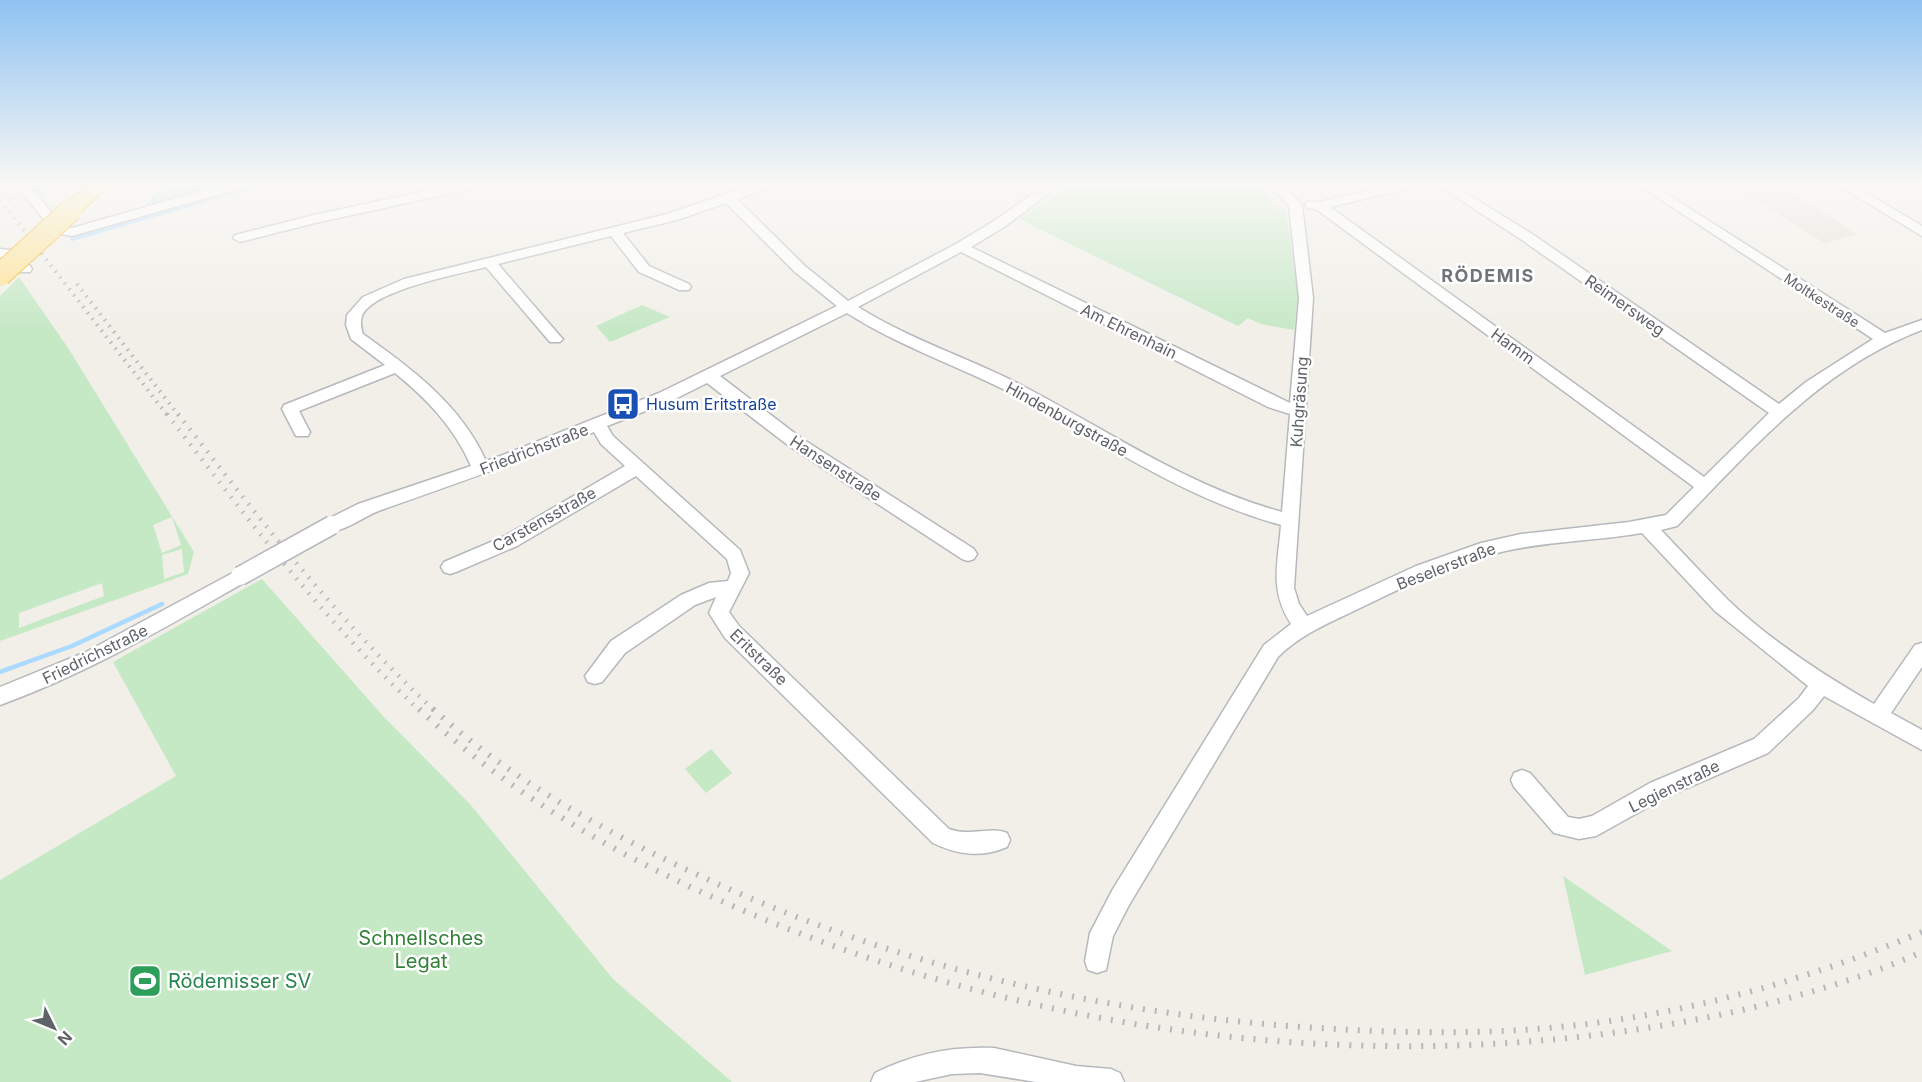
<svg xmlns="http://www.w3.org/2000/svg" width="1922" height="1082" font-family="Inter,sans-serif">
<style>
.education{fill:#e1ded6}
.green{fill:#c5e8c5;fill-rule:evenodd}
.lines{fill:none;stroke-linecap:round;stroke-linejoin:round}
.stream-far1{stroke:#aadaff;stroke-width:4}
.stream{stroke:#aadaff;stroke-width:4.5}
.minor-casing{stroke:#b5b8bc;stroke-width:3}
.highway-casing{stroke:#f9ab00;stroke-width:3}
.minor{fill:#fff;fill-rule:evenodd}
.highway{fill:#fde293;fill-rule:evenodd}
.rail-far2{stroke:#b6b7b8;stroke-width:4;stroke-dasharray:1.5 6;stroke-linecap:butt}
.rail-far1{stroke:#b6b7b8;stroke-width:4.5;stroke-dasharray:1.5 8;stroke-linecap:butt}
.rail{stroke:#b6b7b8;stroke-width:6;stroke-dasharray:2 10;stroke-linecap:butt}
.minor-bridge-casing{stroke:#b5b8bc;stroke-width:21;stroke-linecap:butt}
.highway-bridge-casing{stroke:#f9ab00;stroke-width:24;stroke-linecap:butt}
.minor-bridge{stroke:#fff;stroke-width:18}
.highway-bridge{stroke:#fde293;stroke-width:22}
.labels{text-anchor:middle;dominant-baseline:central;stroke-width:5;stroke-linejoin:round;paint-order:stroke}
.far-street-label{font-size:14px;fill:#5f6368;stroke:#fff}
.street-label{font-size:16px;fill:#5f6368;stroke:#fff}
.transit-label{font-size:16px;fill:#164399;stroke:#fff;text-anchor:start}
.far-district-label{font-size:18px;font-weight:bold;letter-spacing:1.5px;fill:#70757a;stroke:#fff}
.near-park-label{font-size:20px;fill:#348238;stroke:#fff}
.near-leisure-label{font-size:20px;fill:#27864d;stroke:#fff;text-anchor:start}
</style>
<rect width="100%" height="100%" fill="#f1efe8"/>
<path class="education" d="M 1738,182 L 1774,182 L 1857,234 L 1824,243 L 1735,186 L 1741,184 Z"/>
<path class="green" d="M 178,182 L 228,182 L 153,204 Z
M 1075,182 L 1261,182 L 1274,207 L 1286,210 L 1298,296 L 1294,330 L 1261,324 L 1248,318 L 1238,326 L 1019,219 Z
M 19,277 L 68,348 L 194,552 L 188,574 L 0,641 L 0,296 ZM 172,517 L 181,545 L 162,553 L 153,525 ZM 182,549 L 184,572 L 164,579 L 162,555 ZM 102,583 L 104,596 L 19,628 L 19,613 Z
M 642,305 L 670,317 L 610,342 L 596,326 Z
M 262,579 L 383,716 L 470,804 L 613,979 L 732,1082 L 0,1082 L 0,880 L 176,776 L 113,662 Z
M 711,749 L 732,773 L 706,793 L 685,769 Z
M 1563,876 L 1672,951 L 1585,975 Z"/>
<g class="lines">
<path class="stream-far1" d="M 34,182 L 43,195
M 171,182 L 148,205 L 230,182
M 72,239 L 270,182"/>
<path class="stream" d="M 0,672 L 72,646 L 162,604"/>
<g class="minor-casing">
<path id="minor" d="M 13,182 L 26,182 L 64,227 L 72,228 L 234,182 L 253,182 L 252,185 L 72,236 L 55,233 Z
M 467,182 L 490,182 L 484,186 L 315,223 L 240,242 L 233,238 L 235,235 L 314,215 Z
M 761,182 L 779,182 L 778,185 L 737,199 L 805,266 L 848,301 L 956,244 L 994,221 L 1050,182 L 1064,182 L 1004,227 L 971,247 L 1290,403 L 1299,298 L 1289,206 L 1266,182 L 1279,182 L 1302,205 L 1313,298 L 1294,588 L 1299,604 L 1307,616 L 1416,566 L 1481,543 L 1521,534 L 1629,522 L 1666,515 L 1694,487 L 1316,209 L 1307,208 L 1305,205 L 1307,202 L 1320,202 L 1402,182 L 1423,182 L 1422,185 L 1330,207 L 1704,477 L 1769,413 L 1522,240 L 1433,182 L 1448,182 L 1532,234 L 1779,404 L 1806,382 L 1873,339 L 1634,182 L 1648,182 L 1885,333 L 1922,320 L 1922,330 C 1821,368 1750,451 1677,526 L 1661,530 C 1683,553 1705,577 1728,600 C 1771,641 1823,675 1874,704 L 1915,645 L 1922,643 L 1922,667 L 1891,713 L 1922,730 L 1922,750 L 1824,696 L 1813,710 L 1768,753 L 1666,797 L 1596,836 L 1579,839 L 1554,833 L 1514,787 L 1511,780 L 1514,773 L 1522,770 L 1530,773 L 1568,817 L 1579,819 L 1592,816 L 1650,783 L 1754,739 L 1799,698 L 1808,686 L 1715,611 L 1642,533 C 1595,541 1547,541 1501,552 C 1452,563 1405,586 1360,608 C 1331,622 1301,634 1278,657 L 1129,905 L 1113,936 L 1106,970 L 1097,973 L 1088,970 L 1085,961 L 1090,933 L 1113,889 L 1264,645 L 1291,624 C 1269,590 1278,564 1281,525 C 1179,497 1099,438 1007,391 C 953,364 897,345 847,313 L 720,376 L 801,438 L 974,549 L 977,554 L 974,559 L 968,561 L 962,559 L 789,446 L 707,383 L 671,401 L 607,426 L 613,436 L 740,550 L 749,573 L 729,612 L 739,626 L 949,829 C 971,837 990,826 1007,833 L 1010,840 L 1007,847 C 981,858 958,855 933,843 L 725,638 L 709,613 L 716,597 L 695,605 L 625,653 L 602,682 L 595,684 L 588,682 L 585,676 L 611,641 L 681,595 L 709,583 L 728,581 L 731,573 L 727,559 L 636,476 L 517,546 L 456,572 L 450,574 L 444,572 L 441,567 L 444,562 L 505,536 L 625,466 L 601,444 L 594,432 C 523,460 452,485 381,510 C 365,515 342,535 326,530 L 323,525 L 326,520 L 358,504 L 471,466 C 454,427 427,399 395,373 L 299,411 L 310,432 L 308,436 L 296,436 L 282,409 L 284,405 L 385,365 L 351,339 L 346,325 L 347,315 L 363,297 L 404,279 L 667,214 ZM 726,203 L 795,272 L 837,306 L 659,393 L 503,455 L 486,461 C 460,404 412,369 363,334 C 361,328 360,322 362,316 C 372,290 460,274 486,267 L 550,342 L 560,342 L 563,339 L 560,336 L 498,264 L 611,236 L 639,272 L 679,290 L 689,290 L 691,287 L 689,284 L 649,266 L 623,233 L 677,220 ZM 961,252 L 1268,407 L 1290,414 L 1282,512 C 1186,486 1106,429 1019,384 C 966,357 909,339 858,307 Z
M 1833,182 L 1848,182 L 1922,226 L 1922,236 Z
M 0,249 L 11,250 L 30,266 L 32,269 L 30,272 L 20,272 L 0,257 Z
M 240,569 L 247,571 L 249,576 L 247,581 C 166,627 88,673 0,705 L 0,687 L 86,652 Z
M 994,1048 L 1076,1066 L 1111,1069 L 1120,1073 L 1124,1082 L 1036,1082 L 980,1073 L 952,1074 L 915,1082 L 871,1082 L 875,1073 C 913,1054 951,1046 994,1048 Z"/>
</g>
<g class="highway-casing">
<path id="highway" d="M 92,182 L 113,182 L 78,214 L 64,214 L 61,210 L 64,206 Z"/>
</g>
<use href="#minor" class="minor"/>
<use href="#highway" class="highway"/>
<path class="rail-far2" d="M 0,188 L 14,205
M 0,200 L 168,416
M 77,284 L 179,416"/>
<path class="rail-far1" d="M 167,414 C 246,517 325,622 420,711
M 178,414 C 258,517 339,622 435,711"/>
<path class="rail" d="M 419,709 C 519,803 639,868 766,920 C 1072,1045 1423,1082 1747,1009 C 1807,994 1865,977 1922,952
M 433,709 C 506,775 591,824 679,866 C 885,965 1107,1017 1335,1029 C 1406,1033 1477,1034 1548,1028 C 1678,1017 1802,982 1922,932"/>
<g class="minor-bridge-casing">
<path id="minor-bridge" d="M 240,576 L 332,525"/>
</g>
<g class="highway-bridge-casing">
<path id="highway-bridge" d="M 0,275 L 71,210"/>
</g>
<use href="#minor-bridge" class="minor-bridge"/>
<use href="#highway-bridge" class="highway-bridge"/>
</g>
<linearGradient id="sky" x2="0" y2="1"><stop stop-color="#8fc3f1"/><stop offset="0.55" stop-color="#f9f8f5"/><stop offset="1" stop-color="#f9f8f5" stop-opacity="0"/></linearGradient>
<rect width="1922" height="333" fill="url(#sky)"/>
<defs>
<g id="bus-square" transform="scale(1.725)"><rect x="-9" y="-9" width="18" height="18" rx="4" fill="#1a4fb4" stroke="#fff"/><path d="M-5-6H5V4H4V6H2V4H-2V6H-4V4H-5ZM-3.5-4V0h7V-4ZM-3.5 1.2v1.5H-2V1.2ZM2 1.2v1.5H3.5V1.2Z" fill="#fff"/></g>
<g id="stadium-square" transform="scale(1.725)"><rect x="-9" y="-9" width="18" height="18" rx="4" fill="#2e9e5b" stroke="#fff"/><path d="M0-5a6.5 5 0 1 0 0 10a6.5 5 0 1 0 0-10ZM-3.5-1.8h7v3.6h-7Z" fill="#fff"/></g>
</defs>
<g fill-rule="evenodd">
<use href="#bus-square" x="623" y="404"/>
<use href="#stadium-square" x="145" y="981"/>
</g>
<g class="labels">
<g class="far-street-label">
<text transform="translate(1822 300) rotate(33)">Moltkestraße</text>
</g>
<g class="street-label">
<text transform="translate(1625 305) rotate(35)">Reimersweg</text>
<text transform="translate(1129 331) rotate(26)">Am Ehrenhain</text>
<text transform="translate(1513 346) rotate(36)">Hamm</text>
<text transform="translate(1299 402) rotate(-86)">Kuhgräsung</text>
<text transform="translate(1067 419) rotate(29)">Hindenburgstraße</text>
<text transform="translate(534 449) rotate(-21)">Friedrichstraße</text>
<text transform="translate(836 468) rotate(33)">Hansenstraße</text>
<text transform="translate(544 519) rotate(-29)">Carstensstraße</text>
<text transform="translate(1446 566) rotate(-21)">Beselerstraße</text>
<text transform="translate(95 654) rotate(-26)">Friedrichstraße</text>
<text transform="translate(759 657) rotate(44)">Eritstraße</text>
<text transform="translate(1674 786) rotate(-26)">Legienstraße</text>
</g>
<g class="transit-label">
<text x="646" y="404">Husum Eritstraße</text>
</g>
<g class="far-district-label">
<text x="1488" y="275">RÖDEMIS</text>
</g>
<g class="near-park-label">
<text x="421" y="938">Schnellsches<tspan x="421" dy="23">Legat</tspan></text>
</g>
<g class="near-leisure-label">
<text x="168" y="981">Rödemisser SV</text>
</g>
</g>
<g transform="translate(54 1028) rotate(133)" stroke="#ffffff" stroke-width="4.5" paint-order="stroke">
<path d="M0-4.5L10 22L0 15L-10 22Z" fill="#5f6368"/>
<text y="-9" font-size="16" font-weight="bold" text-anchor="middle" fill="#5f6368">N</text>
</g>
</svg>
